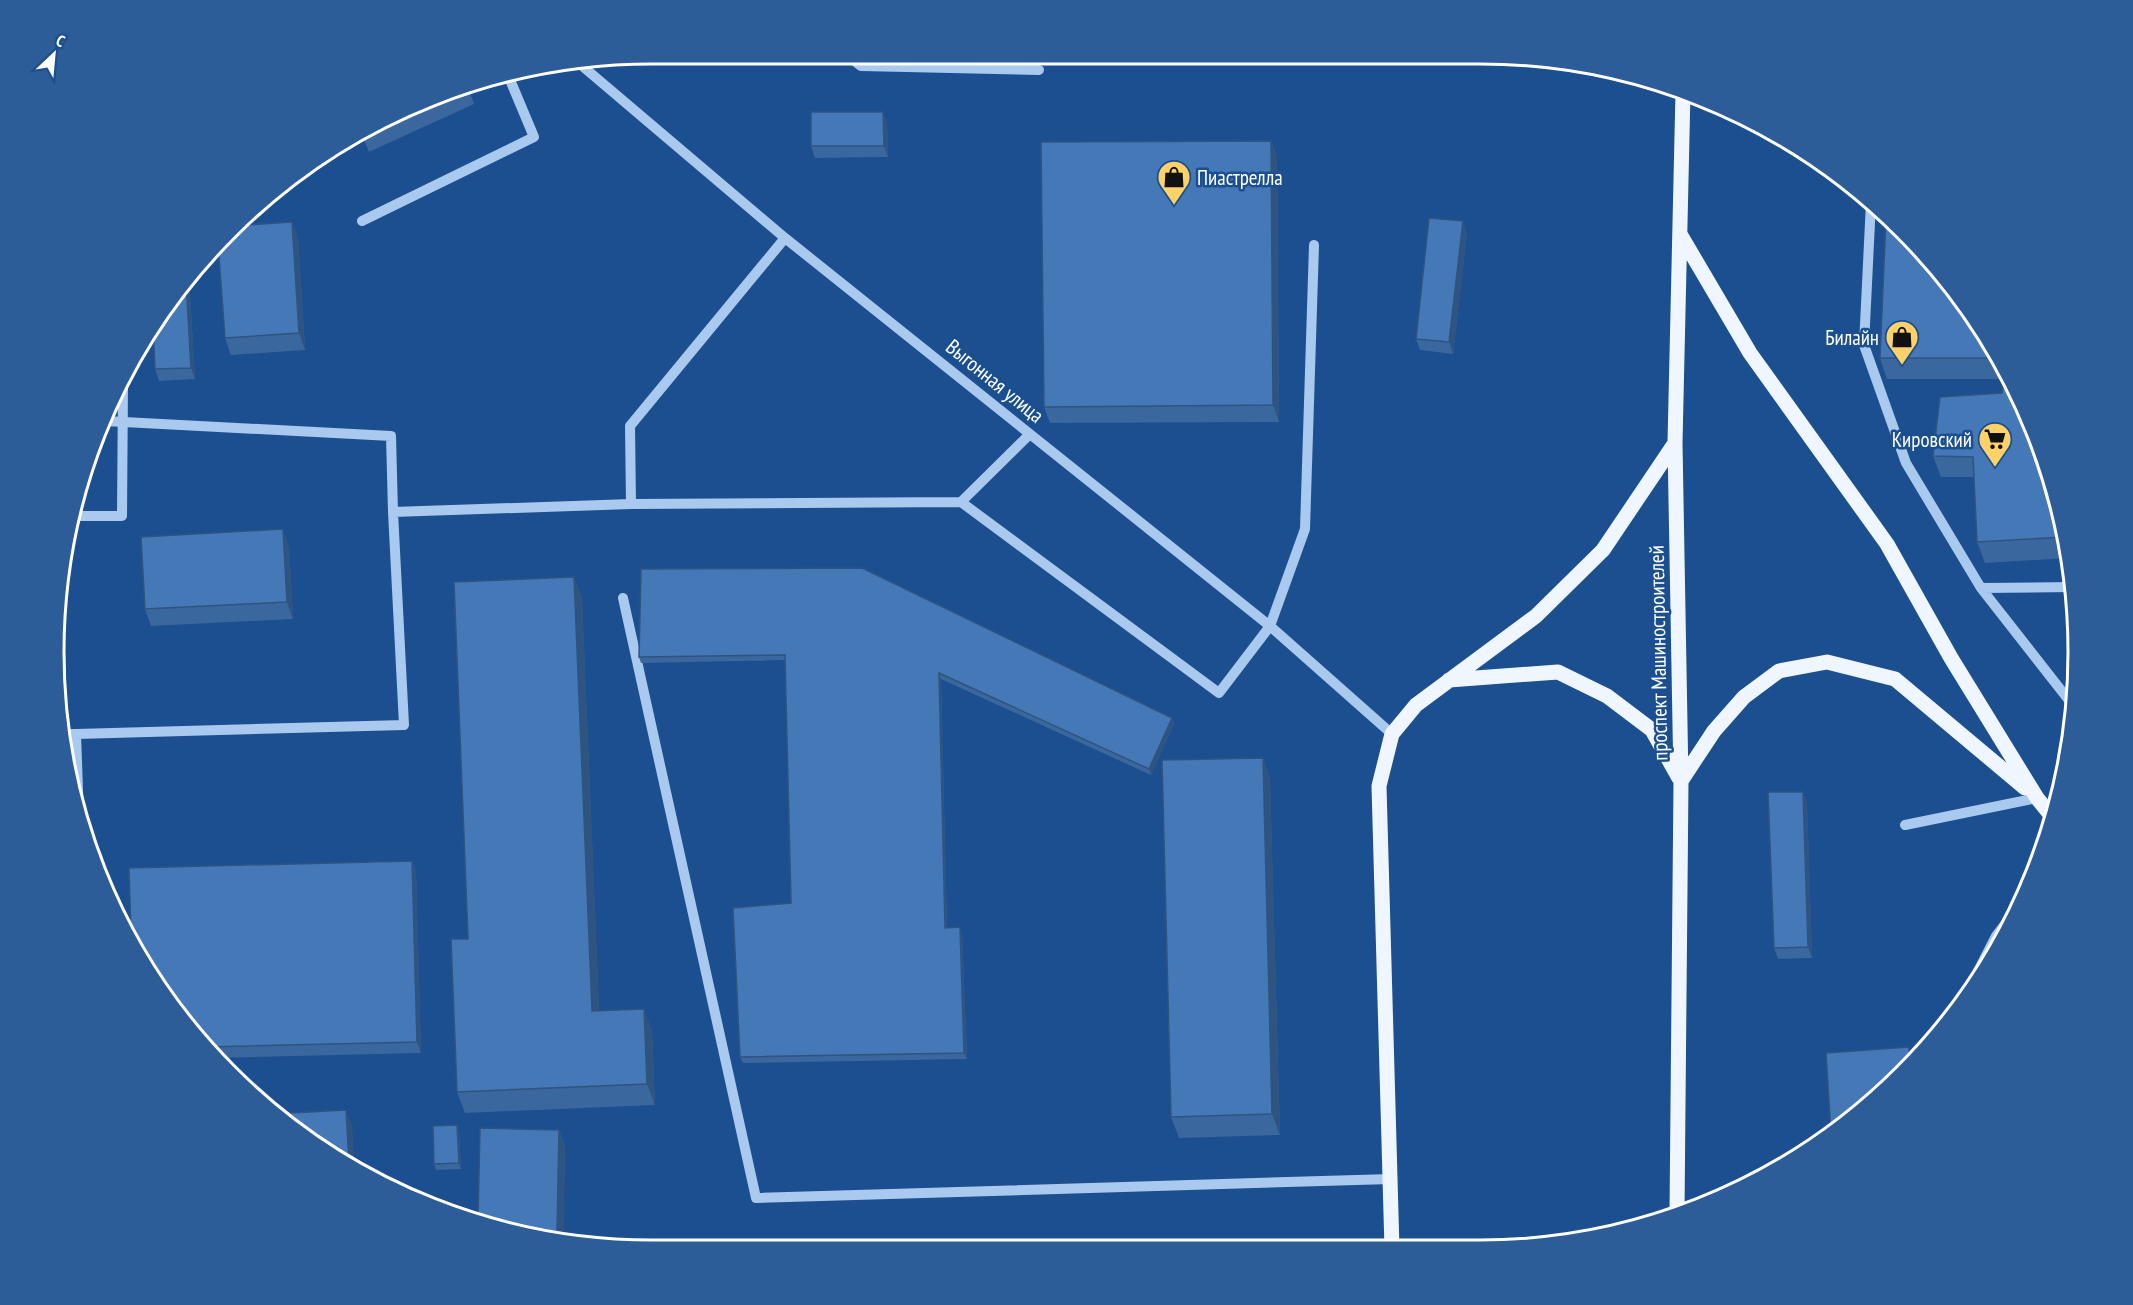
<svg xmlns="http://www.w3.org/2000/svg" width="2133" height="1305" font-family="'PT Sans Narrow',sans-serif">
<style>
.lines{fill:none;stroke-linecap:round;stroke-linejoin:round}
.minor{stroke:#a9c9ee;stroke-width:10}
.major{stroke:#f0f6ff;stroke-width:15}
.wall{fill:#3a679d}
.shaded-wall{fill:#305480}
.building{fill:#4478b7;stroke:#305480;stroke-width:1.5}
.labels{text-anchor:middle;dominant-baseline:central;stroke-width:5;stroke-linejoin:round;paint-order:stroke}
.poi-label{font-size:21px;fill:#fff;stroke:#1b4f8f;text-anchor:end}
.street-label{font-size:21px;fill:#fff;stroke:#1b4f8f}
.rim{fill:none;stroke:#fff;stroke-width:3}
</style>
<rect width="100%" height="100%" fill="#1b4f8f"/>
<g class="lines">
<path class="minor" d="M 574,59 L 785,238 L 1270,626 L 1392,734
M 852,59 L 861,66 L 1039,70
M 1871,202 L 1864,345 L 1906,463 L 1981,588 L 2075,708
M 362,221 L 534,137 L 508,75
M 105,421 L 391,436 L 393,512 L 631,504 L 630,426 L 785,238
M 961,502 L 1219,693 L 1270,626 L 1305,529 L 1314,245
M 631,504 L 961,502 L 1030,434
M 71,516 L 122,516 L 123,384
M 1981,588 L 2074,587
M 623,598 L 756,1198 L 1391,1179
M 60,734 L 76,734
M 79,818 L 76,734 L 404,725 L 393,512
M 1905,825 L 2037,798
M 1954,1018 L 1996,936 L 2025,898"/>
<path class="major" d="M 1680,234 L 1750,353 L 1887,544 L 1951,658 L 2037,798 L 2054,819
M 1449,680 L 1558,672 L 1607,696 L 1652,730 L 1679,778
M 1681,781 L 1714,731 L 1744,697 L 1779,671 L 1827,662 L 1895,679 L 2025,788
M 1677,1213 L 1681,781 L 1675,443 L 1683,92
M 1392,1249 L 1379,786 L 1392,734 L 1416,705 L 1536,616 L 1603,550 L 1675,443"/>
</g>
<path class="wall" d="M 467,84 L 474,104 L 369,152 L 361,133 L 387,116 Z
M 887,123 L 888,157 L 815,158 L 811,146 Z
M 1271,141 L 1277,157 L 1279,422 L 1050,423 L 1044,407 Z
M 292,222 L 298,238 L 305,350 L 231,355 L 225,338 Z
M 1467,233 L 1453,354 L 1420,350 L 1416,339 Z
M 189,278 L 195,379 L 159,381 L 155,369 Z
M 1999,353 L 2047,460 L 2070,558 L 1985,563 L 1977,542 L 1974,477 L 1941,477 L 1933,456 L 2002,393 L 2004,379 L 1887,379 L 1880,358 Z
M 289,545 L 293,619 L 151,626 L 145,609 Z
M 641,569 L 1172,718 L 1174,724 L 1151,775 L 941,679 L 947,928 L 962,933 L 967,1059 L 743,1063 L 740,1057 L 791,903 L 785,660 L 641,663 L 639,657 Z
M 574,577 L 582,598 L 599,1011 L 652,1030 L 655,1105 L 465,1113 L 457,1092 L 468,939 Z
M 1263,758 L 1270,779 L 1280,1135 L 1179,1138 L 1171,1117 Z
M 1803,792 L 1807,803 L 1812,958 L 1778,959 L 1774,948 Z
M 412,861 L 416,872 L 421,1053 L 215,1058 L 155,985 Z
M 559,1130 L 565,1146 L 563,1243 L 478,1220 Z
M 459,1131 L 461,1169 L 436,1170 L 434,1164 Z"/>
<path class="shaded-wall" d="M 883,112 L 887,123 L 888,157 L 884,146 Z
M 1271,141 L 1277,157 L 1279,422 L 1273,405 Z
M 1463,221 L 1467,233 L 1453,354 L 1449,342 Z
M 292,222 L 298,238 L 305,350 L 299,333 Z
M 189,278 L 195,379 L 191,368 L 186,282 Z
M 283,529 L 289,545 L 293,619 L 287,602 Z
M 574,577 L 582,598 L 600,1032 L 592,1011 Z
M 939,673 L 941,679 L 947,934 L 945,928 Z
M 1172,718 L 1174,724 L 1151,775 L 1149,769 Z
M 1263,758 L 1270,779 L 1280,1135 L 1272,1114 Z
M 1803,792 L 1807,803 L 1812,958 L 1808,947 Z
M 412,861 L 416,872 L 421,1053 L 417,1042 Z
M 960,927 L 962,933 L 967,1059 L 964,1053 Z
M 644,1009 L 652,1030 L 655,1105 L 647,1084 Z
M 1909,1047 L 1913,1059 L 1913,1062 L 1910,1065 Z
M 346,1110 L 352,1126 L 355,1166 L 349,1163 Z
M 457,1125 L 459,1131 L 461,1169 L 459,1163 Z
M 559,1130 L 565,1146 L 563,1243 L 562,1242 L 557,1231 Z"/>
<path class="building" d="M 467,84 L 468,87 L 363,135 L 362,132 L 387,116 L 460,86 Z
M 811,112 L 883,112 L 884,146 L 811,146 Z
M 1271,141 L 1273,405 L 1044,407 L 1041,142 Z
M 1886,217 L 1930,258 L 1999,353 L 2001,358 L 1880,358 Z
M 1429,218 L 1463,221 L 1449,342 L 1416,339 Z
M 292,222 L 299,333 L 225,338 L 218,243 L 233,226 Z
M 186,282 L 191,368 L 155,369 L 153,325 L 155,320 Z
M 2006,368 L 2047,460 L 2065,537 L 1977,542 L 1973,457 L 1933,456 L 1940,397 L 2002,393 Z
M 283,529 L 287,602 L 145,609 L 141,537 Z
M 862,568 L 1172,718 L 1149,769 L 939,673 L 945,928 L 960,927 L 964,1053 L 740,1057 L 733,908 L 791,903 L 785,655 L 639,657 L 641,569 Z
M 574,577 L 592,1011 L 644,1009 L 647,1084 L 457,1092 L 451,939 L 468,939 L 454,582 Z
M 1263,758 L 1272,1114 L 1171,1117 L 1162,760 Z
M 1768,792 L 1803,792 L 1808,947 L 1774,948 Z
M 412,861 L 417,1042 L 206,1047 L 155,985 L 131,936 L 129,868 Z
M 1909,1047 L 1910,1065 L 1875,1102 L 1831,1133 L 1826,1053 Z
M 346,1110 L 349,1163 L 288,1128 L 273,1114 Z
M 457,1125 L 459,1163 L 434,1164 L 433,1126 Z
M 480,1128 L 559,1130 L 557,1231 L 515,1230 L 478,1220 Z"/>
<defs>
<g id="shop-pin" transform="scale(1.725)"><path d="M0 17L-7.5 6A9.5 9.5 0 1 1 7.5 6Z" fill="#ffd166" stroke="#1b4f8f"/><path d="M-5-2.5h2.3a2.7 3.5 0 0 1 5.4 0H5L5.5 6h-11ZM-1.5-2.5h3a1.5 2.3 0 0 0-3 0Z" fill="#111"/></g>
<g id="supermarket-pin" transform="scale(1.725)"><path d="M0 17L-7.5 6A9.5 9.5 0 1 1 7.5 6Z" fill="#ffd166" stroke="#1b4f8f"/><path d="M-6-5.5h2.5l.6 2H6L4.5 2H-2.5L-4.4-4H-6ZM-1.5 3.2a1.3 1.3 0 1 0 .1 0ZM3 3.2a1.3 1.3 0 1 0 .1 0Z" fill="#111"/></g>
</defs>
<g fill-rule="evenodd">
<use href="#shop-pin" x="1174" y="177"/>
<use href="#shop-pin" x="1902" y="337"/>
<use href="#supermarket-pin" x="1995" y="439"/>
</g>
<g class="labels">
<g class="poi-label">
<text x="1197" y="177" text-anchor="start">Пиастрелла</text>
<text x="1879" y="337">Билайн</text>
<text x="1972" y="439">Кировский</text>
</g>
<g class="street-label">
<text transform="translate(995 381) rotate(39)">Выгонная улица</text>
<text transform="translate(1658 653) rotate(-91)">проспект Машиностроителей</text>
</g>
</g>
<path d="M0 0H2133V1305H0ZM652 64H1480A588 588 0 0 1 2068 652V652A588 588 0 0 1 1480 1240H652A588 588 0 0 1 64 652V652A588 588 0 0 1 652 64Z" fill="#2d5d98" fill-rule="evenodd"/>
<path class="rim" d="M652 64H1480A588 588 0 0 1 2068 652V652A588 588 0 0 1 1480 1240H652A588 588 0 0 1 64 652V652A588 588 0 0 1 652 64Z"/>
<g transform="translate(54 54) rotate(26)" stroke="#1b4f8f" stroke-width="4.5" paint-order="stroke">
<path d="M0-4.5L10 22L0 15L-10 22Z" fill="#ffffff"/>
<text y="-9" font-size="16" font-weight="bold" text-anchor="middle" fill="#ffffff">С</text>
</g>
</svg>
